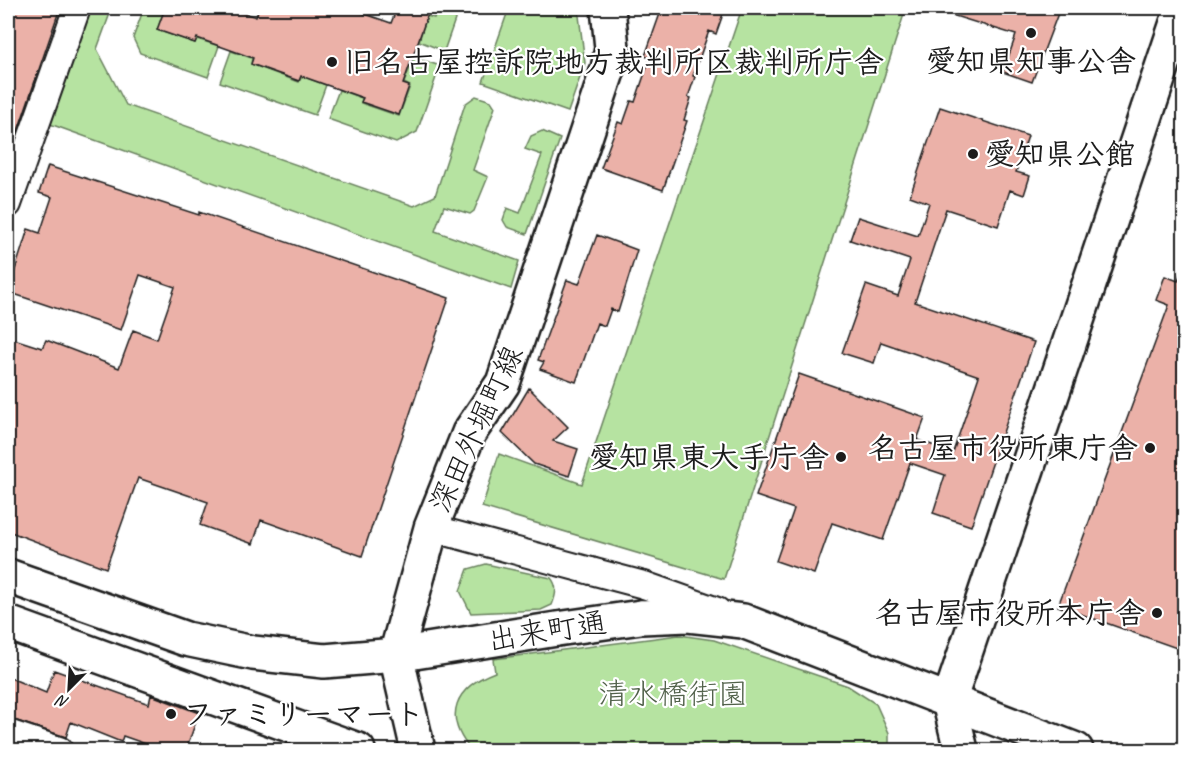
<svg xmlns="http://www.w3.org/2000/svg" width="1192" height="758" font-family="Caveat,'Klee One',sans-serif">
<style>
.green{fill:#b6e3a1;stroke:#69805e;stroke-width:1.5}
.building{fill:#ebb1a8;stroke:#1c1c1c;stroke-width:1.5}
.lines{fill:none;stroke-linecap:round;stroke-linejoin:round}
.minor-casing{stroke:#1c1c1c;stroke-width:30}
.tertiary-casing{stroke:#1c1c1c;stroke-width:38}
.secondary-casing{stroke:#1c1c1c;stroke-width:38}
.minor{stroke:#fff;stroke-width:26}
.tertiary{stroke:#fff;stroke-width:33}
.secondary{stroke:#fff;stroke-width:33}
.minor-bridge-casing{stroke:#1c1c1c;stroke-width:30;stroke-linecap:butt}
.secondary-bridge-casing{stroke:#1c1c1c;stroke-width:38;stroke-linecap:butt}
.minor-bridge{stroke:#fff;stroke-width:26}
.secondary-bridge{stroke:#fff;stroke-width:33}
.poi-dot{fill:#1c1c1c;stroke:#fff;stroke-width:2}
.labels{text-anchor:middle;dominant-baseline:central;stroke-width:4.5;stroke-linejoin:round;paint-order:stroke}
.poi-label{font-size:30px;font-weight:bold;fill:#1c1c1c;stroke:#fff;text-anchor:start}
.street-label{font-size:30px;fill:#1c1c1c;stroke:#fff}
.park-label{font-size:30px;fill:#52624b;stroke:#fff}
</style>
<rect width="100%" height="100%" fill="#fff"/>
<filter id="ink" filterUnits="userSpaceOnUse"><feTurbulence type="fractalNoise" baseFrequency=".0167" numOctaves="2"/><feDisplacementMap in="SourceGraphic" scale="12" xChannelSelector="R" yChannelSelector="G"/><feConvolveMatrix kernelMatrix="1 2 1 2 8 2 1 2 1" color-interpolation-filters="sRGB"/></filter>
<g filter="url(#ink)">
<path class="green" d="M 90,8 L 112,8 L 97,49 L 126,105 L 414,206 L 435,196 L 465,104 L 476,96 L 491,101 L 495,107 L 473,170 L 488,177 L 474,211 L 470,214 L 444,206 L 435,231 L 519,261 L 511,289 L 50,124 Z
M 144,8 L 165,8 L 157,30 L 195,43 L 197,39 L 219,46 L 208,77 L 140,53 L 133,38 Z
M 438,8 L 459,8 L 444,51 L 419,41 L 427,16 L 434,18 Z
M 509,8 L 578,8 L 585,63 L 568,112 L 483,82 Z
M 742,8 L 906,8 L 724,579 L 482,507 L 499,454 L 582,484 Z
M 231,51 L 252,58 L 251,64 L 299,82 L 302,76 L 326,85 L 315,115 L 220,82 Z
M 414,57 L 440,66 L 417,132 L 396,143 L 328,119 L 339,90 L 362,98 L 361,103 L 399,116 L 410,86 L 404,83 Z
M 542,131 L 560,139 L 527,234 L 507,227 L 503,220 L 507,208 L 520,213 L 542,155 L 525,149 L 531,136 Z
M 486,564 L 551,578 C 558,586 556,595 552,605 L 541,610 L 471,613 L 460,591 L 468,569 Z
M 679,635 L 714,640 L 848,686 L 876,704 L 889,733 L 889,750 L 471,750 C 442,716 455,687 495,672 L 493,659 Z"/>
<path class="building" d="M 8,8 L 60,8 L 10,154 L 8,154 Z
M 165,8 L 230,8 L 256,17 L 259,8 L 348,8 L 391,23 L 397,8 L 430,8 L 403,84 L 409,86 L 399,115 L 361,102 L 363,98 L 301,76 L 299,81 L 251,64 L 253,58 L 197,38 L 195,43 L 157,30 Z
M 662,8 L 716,8 L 715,11 L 723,14 L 716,34 L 709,31 L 693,76 L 695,77 L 688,97 L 691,98 L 684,120 L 687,121 L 663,190 L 601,168 L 618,122 L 623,124 L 631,101 L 635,102 L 650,58 L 645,56 Z
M 943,8 L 1060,8 L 1032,82 L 1003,72 L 1016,35 L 942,12 Z
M 940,107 L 1028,136 L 1016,172 L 1030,176 L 1024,195 L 1010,190 L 998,226 L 946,209 L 915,302 L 1034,342 L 971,526 L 933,513 L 945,475 L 910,463 L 883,540 L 832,523 L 814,574 L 776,561 L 794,509 L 756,496 L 799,374 L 925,418 L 917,440 L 953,452 L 979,376 L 881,342 L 874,363 L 842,353 L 866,285 L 898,296 L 910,260 L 850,240 L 858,217 L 918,236 L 929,203 L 910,196 Z
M 48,166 L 199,215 L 199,212 L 449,298 L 362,556 L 261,520 L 253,544 L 200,525 L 208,502 L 138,478 L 106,568 L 8,531 L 8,337 L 42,348 L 46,340 L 119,368 L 133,330 L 157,339 L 175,287 L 140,275 L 121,330 L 8,292 L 28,229 L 40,233 L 52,197 L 39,193 Z
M 597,235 L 637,250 L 618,312 L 611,309 L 605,326 L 597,323 L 576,382 L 540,369 L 544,362 L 538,360 L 567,280 L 579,284 Z
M 1182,269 L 1185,270 L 1185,651 L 1058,606 L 1169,305 L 1156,300 L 1165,276 L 1178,281 Z
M 529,388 L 568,427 L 553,441 L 578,449 L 569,476 L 534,464 L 502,433 Z
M 54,670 L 149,704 L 151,695 L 199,713 L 186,750 L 163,750 L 123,736 L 121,742 L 71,722 L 66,737 L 8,718 L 8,677 L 46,693 Z"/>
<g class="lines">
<g class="minor-casing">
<path id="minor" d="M 8,204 L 77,8
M 431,528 L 591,571
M 644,585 L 717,611
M 8,733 L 59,750"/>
</g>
<g class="tertiary-casing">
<path id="tertiary" d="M 418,750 L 396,655 L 431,528 L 469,433 L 503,383 L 608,69 L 612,48 L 608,8
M 961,750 L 949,701 L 1182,8"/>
</g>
<g class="secondary-casing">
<path id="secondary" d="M 8,576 L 186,639 L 253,653 L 324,661 L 396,655 L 557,629
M 641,617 L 688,615 L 743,621 L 1076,750
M 8,623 L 358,750"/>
</g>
<use href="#minor" class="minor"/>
<use href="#tertiary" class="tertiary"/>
<use href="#secondary" class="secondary"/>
<g class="minor-bridge-casing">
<path id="minor-bridge" d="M 591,571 L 644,585"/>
</g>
<g class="secondary-bridge-casing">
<path id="secondary-bridge" d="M 557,629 L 641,617"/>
</g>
<use href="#minor-bridge" class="minor-bridge"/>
<use href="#secondary-bridge" class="secondary-bridge"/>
</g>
</g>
<g class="poi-dot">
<circle cx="1031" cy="33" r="6"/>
<circle cx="332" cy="62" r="6"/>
<circle cx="973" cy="154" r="6"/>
<circle cx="1150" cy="448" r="6"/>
<circle cx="841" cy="457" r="6"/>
<circle cx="1157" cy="613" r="6"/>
<circle cx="171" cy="714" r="6"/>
</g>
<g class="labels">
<g class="poi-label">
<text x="1031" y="61" text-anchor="middle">愛知県知事公舎</text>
<text x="344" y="62">旧名古屋控訴院地方裁判所区裁判所庁舎</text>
<text x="985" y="154">愛知県公館</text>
<text x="1138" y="448" text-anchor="end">名古屋市役所東庁舎</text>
<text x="829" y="457" text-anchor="end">愛知県東大手庁舎</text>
<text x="1145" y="613" text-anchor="end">名古屋市役所本庁舎</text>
<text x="183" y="714">ファミリーマート</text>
</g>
<g class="street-label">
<text transform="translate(476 429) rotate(-65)">深田外堀町線</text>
<text transform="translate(547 631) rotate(-9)">出来町通</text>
</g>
<g class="park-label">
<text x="673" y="694">清水橋街園</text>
</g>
</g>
<rect width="1192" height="758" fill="none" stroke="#fff" stroke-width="30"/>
<rect x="15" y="15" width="1162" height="728" fill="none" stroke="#1c1c1c" stroke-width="2" filter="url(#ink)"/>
<g transform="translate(69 689) rotate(204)" stroke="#ffffff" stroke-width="4.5" paint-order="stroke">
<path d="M0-4.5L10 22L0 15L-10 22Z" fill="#1c1c1c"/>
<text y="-9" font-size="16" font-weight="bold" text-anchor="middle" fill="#1c1c1c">N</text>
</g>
</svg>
